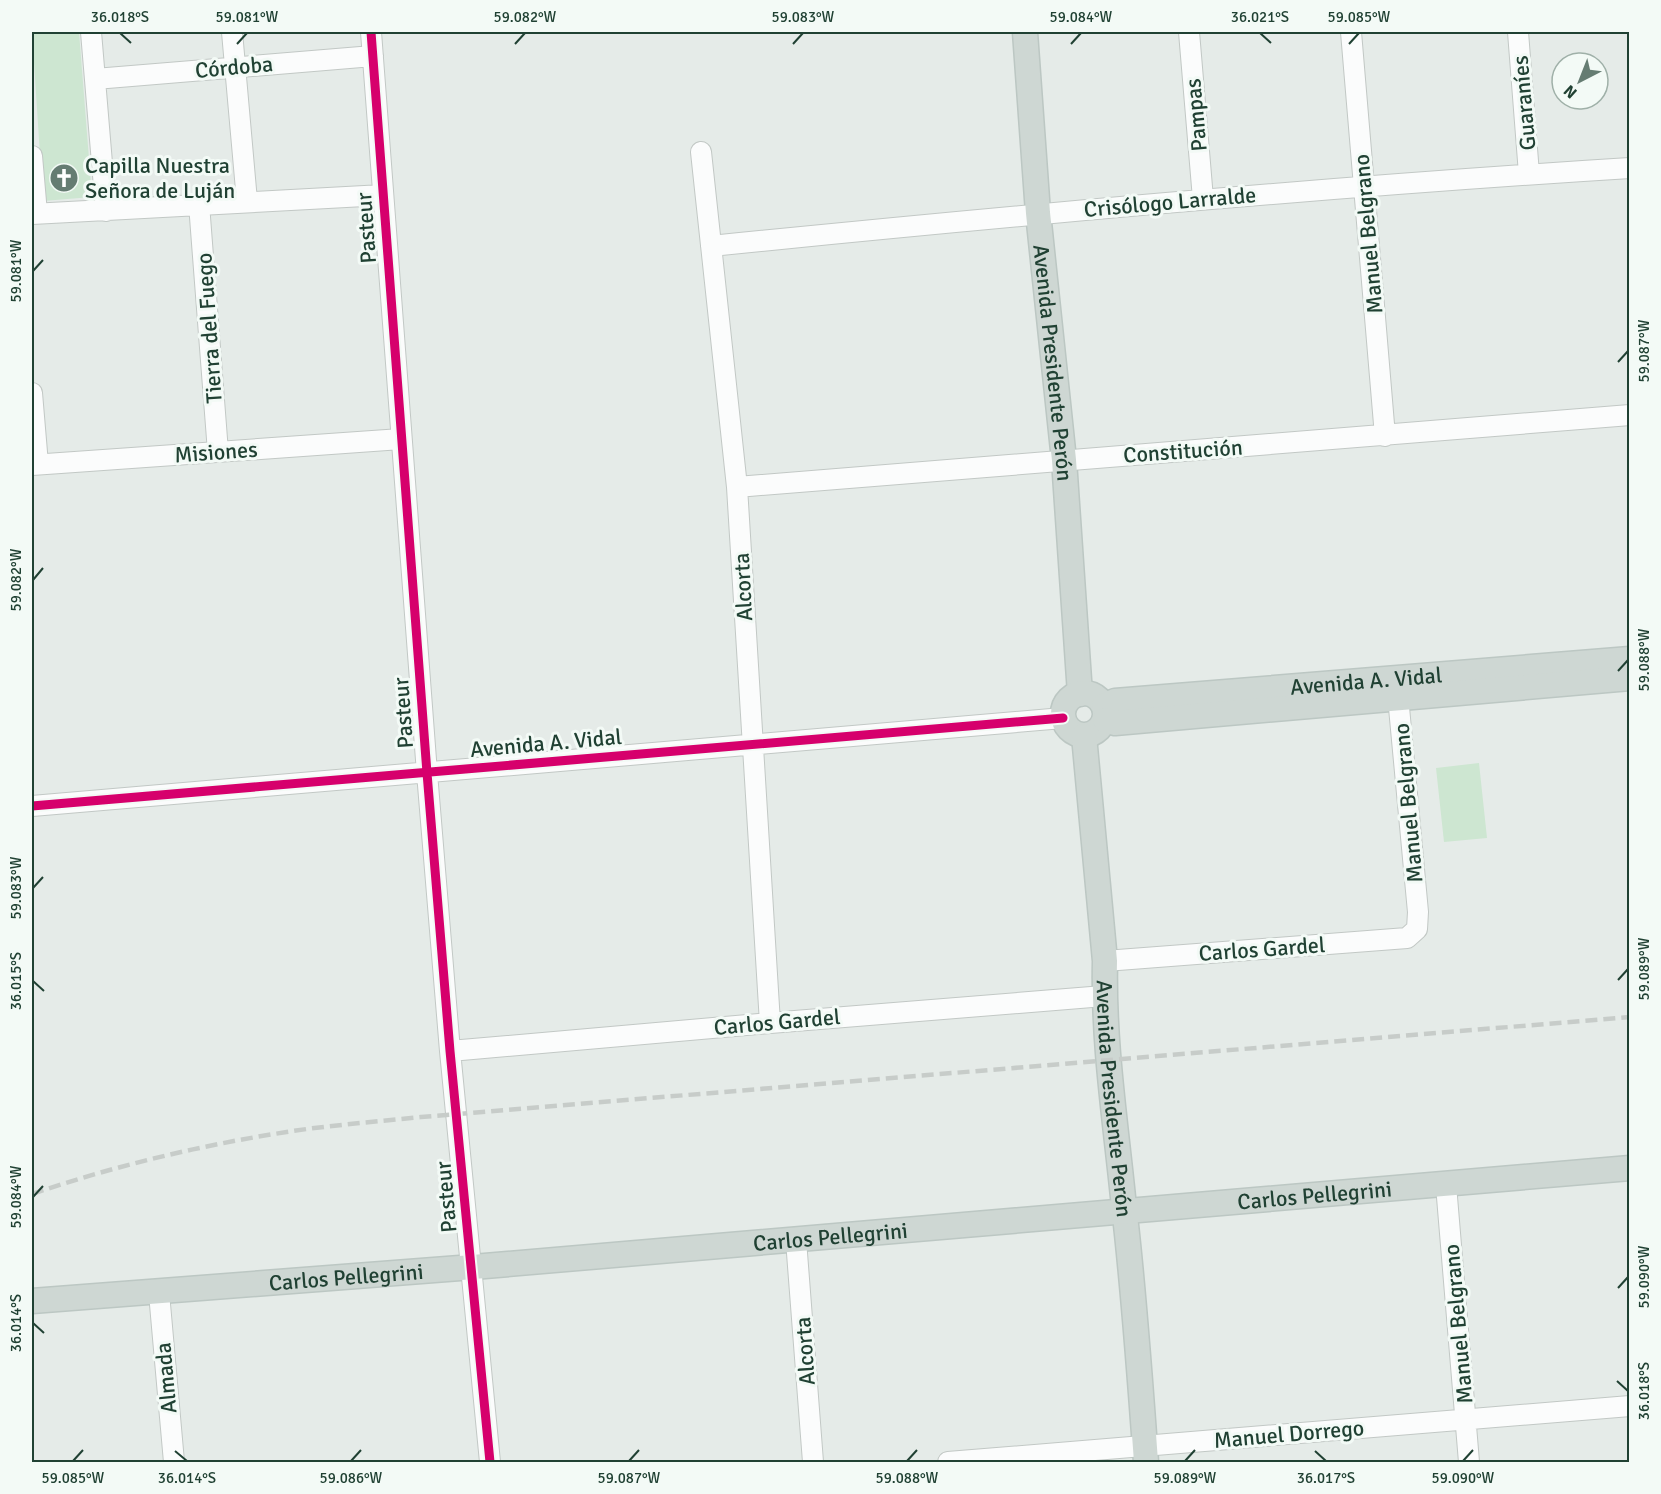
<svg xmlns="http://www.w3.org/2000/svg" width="1661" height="1494" font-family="Signika,sans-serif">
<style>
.green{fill:#cde6d1}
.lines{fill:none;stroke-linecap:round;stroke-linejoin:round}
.minor-casing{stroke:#c2c8c5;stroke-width:22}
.major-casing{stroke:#bcc7c3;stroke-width:27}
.minor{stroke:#fbfcfc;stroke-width:20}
.major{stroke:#ced7d3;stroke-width:24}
.rail{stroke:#c7ccc9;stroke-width:4.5;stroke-dasharray:12 6;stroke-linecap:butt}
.cycleway-casing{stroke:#f3faf6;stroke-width:13}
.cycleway{stroke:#d6006c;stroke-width:9}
.ticks{fill:none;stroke:#204133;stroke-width:2}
.labels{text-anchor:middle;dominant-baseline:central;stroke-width:6;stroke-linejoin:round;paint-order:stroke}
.street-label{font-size:22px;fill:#204133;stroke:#f3faf6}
.poi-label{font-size:22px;fill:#204133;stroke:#f3faf6;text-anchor:start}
.neatline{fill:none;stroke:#204133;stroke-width:2}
.ticks-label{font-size:15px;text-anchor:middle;fill:#204133}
</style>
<rect width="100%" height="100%" fill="#e5ebe8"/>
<path class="green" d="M 32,32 L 79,32 L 92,197 L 43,201 Z
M 1479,763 L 1487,838 L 1444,842 L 1436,768 Z"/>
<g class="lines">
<g class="minor-casing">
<path id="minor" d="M 91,32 L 106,211
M 232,32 L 247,201
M 371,32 L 427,773 L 450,1051 L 490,1462
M 1189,32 L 1203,199
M 1351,32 L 1385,436
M 1518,32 L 1529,174
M 95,79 L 373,56
M 701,152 L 737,487 L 770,1023
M 32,156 L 37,213
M 199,204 L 218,452
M 32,214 L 383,195
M 711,246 C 1017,215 1323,187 1630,168
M 32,393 L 38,464
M 32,465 L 401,439
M 737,487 L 1630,415
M 32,806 L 1063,718
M 1105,961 L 1407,938 L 1417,929 L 1418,912 L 1397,686
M 450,1051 L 770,1023 L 1104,996
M 1446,1185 L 1469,1462
M 796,1240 L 813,1462
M 159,1293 L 174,1462
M 948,1462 L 1630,1406"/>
</g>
<g class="major-casing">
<g id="major">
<path id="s1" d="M 1025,32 L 1038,213 L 1064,460 L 1080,694"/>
<circle cx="1084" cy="714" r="21"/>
<path id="s2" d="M 1104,706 L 1115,701 L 1630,659"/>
<path d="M 1105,720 L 1115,723 L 1630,678"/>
<path id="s3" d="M 1084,736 L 1105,961 C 1103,1044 1116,1125 1124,1207 C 1134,1292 1140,1378 1146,1462"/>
<path id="s4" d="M 32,1301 L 473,1267 L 1630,1168"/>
</g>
</g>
<use href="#minor" class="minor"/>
<use href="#major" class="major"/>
<path class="rail" d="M 32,1194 C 120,1164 214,1142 307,1129 C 345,1124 383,1121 421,1117 L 1630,1017"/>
<g class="cycleway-casing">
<path id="cycleway" d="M 371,32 L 427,773 L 450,1051 L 490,1462
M 32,806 L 1063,718"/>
</g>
<use href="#cycleway" class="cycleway"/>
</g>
<path class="ticks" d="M 120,33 L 131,43M 1260,33 L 1271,43M 237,44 L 247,33M 515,44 L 525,33M 793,44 L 803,33M 1071,44 L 1081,33M 1349,44 L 1359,33M 33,271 L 43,260M 1618,362 L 1628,351M 33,580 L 43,568M 1618,671 L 1628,660M 33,888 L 43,877M 1618,980 L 1628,969M 33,981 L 44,991M 33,1197 L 43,1186M 1618,1288 L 1628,1277M 33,1323 L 44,1333M 1617,1381 L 1628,1391M 175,1451 L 187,1461M 1315,1451 L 1326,1461M 73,1461 L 83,1450M 351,1461 L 361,1450M 629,1461 L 639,1450M 907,1461 L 917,1450M 1185,1461 L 1195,1450M 1463,1461 L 1473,1450"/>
<defs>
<g id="church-disc" transform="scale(1.5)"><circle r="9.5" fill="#657c72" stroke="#f3faf6"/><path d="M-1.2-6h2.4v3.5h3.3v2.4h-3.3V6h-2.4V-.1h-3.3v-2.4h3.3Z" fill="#fff"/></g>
</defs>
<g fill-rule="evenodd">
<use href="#church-disc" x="64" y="178"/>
</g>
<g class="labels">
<g class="street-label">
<text transform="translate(234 67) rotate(-5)">Córdoba</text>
<text transform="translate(1524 103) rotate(-95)">Guaraníes</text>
<text transform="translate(1196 115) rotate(-95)">Pampas</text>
<text transform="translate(1170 202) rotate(-5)">Crisólogo Larralde</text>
<text transform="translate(366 228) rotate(-94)">Pasteur</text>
<text transform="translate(1368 234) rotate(-95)">Manuel Belgrano</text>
<text transform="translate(209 328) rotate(-94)">Tierra del Fuego</text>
<text stroke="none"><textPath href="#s1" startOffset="332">Avenida Presidente Perón</textPath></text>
<text transform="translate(1183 451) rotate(-4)">Constitución</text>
<text transform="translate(216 452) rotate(-4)">Misiones</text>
<text transform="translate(743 587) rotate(-93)">Alcorta</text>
<text stroke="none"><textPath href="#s2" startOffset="264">Avenida A. Vidal</textPath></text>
<text transform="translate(403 713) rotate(-94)">Pasteur</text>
<text transform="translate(546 743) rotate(-5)">Avenida A. Vidal</text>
<text transform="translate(1408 803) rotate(-95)">Manuel Belgrano</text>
<text transform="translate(1262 949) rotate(-4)">Carlos Gardel</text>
<text transform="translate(777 1022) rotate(-5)">Carlos Gardel</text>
<text stroke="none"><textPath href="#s3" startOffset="364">Avenida Presidente Perón</textPath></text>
<text stroke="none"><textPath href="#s4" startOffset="1287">Carlos Pellegrini</textPath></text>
<text transform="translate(446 1197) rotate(-95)">Pasteur</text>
<text stroke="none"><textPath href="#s4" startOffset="801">Carlos Pellegrini</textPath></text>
<text stroke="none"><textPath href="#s4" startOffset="315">Carlos Pellegrini</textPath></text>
<text transform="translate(1458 1324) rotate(-95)">Manuel Belgrano</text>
<text transform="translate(805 1351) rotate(-94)">Alcorta</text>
<text transform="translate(166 1378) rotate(-95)">Almada</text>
<text transform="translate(1289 1434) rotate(-5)">Manuel Dorrego</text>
</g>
<g class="poi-label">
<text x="85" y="165">Capilla Nuestra<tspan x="85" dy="25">Señora de Luján</tspan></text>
</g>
</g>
<rect width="1661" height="1494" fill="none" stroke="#f3faf6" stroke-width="66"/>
<g transform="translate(1580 81) rotate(222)"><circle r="28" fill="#f3faf6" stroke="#9fb0a8" stroke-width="1.5"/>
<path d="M0-4.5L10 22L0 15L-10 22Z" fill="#657c72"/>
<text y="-9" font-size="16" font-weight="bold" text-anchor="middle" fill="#204133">N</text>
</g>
<rect x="33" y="33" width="1595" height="1428" class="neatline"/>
<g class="ticks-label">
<text x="120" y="22">36.018°S</text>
<text x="247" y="22">59.081°W</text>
<text x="525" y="22">59.082°W</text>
<text x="803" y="22">59.083°W</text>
<text x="1081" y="22">59.084°W</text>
<text x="1260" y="22">36.021°S</text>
<text x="1359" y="22">59.085°W</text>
<text transform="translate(16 271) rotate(-90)" y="5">59.081°W</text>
<text transform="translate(1644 351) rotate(-90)" y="5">59.087°W</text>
<text transform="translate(16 580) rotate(-90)" y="5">59.082°W</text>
<text transform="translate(1644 660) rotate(-90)" y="5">59.088°W</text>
<text transform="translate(16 888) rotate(-90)" y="5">59.083°W</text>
<text transform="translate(1644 969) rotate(-90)" y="5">59.089°W</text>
<text transform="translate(16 981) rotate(-90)" y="5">36.015°S</text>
<text transform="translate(16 1197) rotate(-90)" y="5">59.084°W</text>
<text transform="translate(1644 1277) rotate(-90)" y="5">59.090°W</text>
<text transform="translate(16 1323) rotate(-90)" y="5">36.014°S</text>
<text transform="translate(1644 1391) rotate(-90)" y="5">36.018°S</text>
<text x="73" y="1483">59.085°W</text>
<text x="187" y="1483">36.014°S</text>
<text x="351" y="1483">59.086°W</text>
<text x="629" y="1483">59.087°W</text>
<text x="907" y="1483">59.088°W</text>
<text x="1185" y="1483">59.089°W</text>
<text x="1326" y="1483">36.017°S</text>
<text x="1463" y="1483">59.090°W</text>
</g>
</svg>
